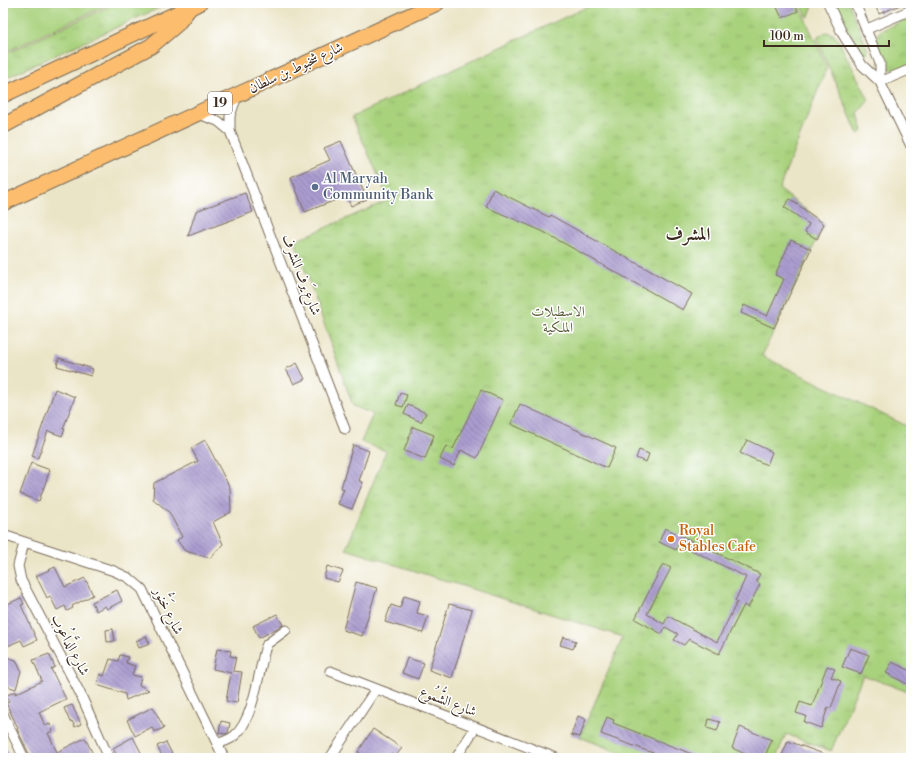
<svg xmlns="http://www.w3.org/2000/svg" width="914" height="761" font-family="'Libre Bodoni',Amiri,serif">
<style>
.grass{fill:url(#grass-tufts);stroke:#727e4e}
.pitch{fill:#a9d27d;stroke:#727e4e}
.building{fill:url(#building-back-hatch)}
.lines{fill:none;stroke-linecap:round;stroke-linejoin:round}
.minor-casing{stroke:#796b59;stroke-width:11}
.primary-casing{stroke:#796b59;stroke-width:17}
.trunk-casing{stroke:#796b59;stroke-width:17}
.minor{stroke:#fff;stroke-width:9}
.primary{stroke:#fcbd6e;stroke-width:15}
.trunk{stroke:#fcbd6e;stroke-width:15}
.service-dot{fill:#5c6f8a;stroke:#fff;stroke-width:1.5}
.food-dot{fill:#e8710a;stroke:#fff;stroke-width:1.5}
.labels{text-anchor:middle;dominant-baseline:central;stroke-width:3;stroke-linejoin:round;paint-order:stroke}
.shield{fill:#fff;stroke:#766a62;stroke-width:1}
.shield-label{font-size:13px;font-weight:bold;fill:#3b2a1e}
.street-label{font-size:14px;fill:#3b2a1e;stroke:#fff}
.service-label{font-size:14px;fill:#4e5e75;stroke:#fff;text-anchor:start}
.park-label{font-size:14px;fill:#5c5c3a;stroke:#fff}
.food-label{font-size:14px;fill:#c56008;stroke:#fff;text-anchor:start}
.district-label{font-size:18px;font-weight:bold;fill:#3b2a1e;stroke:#fff}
</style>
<defs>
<pattern id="grass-tufts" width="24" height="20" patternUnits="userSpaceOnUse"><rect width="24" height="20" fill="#a9d27d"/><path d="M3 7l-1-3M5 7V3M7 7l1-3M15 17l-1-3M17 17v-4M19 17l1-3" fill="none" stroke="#92b46c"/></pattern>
<pattern id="building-back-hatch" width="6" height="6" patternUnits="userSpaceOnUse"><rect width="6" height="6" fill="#aa9ccf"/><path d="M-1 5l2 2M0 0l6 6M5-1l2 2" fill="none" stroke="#8c7fa7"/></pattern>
</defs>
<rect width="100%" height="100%" fill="#fff"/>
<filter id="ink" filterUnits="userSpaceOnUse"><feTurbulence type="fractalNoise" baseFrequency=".025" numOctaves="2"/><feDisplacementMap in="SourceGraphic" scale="8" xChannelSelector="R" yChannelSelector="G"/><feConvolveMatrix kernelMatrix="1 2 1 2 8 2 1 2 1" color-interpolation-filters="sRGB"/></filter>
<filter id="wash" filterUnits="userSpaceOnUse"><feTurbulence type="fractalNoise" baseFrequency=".012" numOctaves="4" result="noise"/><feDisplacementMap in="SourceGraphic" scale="16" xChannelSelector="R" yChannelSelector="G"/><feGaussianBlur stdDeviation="0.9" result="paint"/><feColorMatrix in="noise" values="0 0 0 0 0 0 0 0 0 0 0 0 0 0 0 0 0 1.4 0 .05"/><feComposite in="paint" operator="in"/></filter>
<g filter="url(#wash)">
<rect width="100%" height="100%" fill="#ebe5c7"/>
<path class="grass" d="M 116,3 L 170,3 L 3,79 L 3,55 Z
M 595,3 L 798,3 L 827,67 L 779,189 L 824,224 L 762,356 L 911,428 L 911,693 L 863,675 L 831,751 L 786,734 L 776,758 L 633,758 L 580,737 L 623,637 L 346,549 L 386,451 L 361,442 L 373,414 L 353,406 L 295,241 L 389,200 L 352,117 Z
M 800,3 L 814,3 L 808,18 Z
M 834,3 L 849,3 L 867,48 L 868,52 L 861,56 Z
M 911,17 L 911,64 L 897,70 L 886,68 L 880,56 L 876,37 L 880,31 Z
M 826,32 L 833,34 L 838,40 L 869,100 L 858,113 L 863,131 L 858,134 L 818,42 L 818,37 Z"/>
<path class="pitch" d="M 3,3 L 111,3 L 3,53 Z"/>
<g id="blocks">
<path class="building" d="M 775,3 L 794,3 L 798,11 L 782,18 Z
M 874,3 L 905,3 L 879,14 Z
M 341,141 L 367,199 L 351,206 L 346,196 L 305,212 L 291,177 L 330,160 L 324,148 Z
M 493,189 L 549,217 L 550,215 L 692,294 L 683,310 L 542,231 L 486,207 Z
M 245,193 L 253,212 L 188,236 L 196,211 Z
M 790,199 L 824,224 L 817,239 L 805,232 L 809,224 L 784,207 Z
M 791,240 L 811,249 L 774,328 L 741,313 L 744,305 L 767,316 L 784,279 L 775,275 Z
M 59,358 L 93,369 L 91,376 L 57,366 Z
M 297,363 L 305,379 L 294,384 L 286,369 Z
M 55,389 L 75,397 L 63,429 L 65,429 L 62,436 L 48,431 L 38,458 L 32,456 Z
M 481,390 L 503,400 L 477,458 L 461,450 L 454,466 L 440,459 L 446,446 L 453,449 Z
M 400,393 L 407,395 L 403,407 L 396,405 Z
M 520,404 L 616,448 L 607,468 L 511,424 Z
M 408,405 L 426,413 L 421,422 L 404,414 Z
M 413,427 L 434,435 L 425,459 L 404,451 Z
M 205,440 L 230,488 L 231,512 L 213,522 L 223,544 L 210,558 L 185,551 L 177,540 L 182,537 L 169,512 L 153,499 L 154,483 L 198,461 L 191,448 Z
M 747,440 L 772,452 L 767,465 L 740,453 Z
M 353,445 L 369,451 L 359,481 L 363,482 L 352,509 L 338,504 L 344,489 L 341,488 Z
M 639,450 L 649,454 L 646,462 L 636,458 Z
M 31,463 L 50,470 L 39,501 L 20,494 Z
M 665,528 L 760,574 L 756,581 L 760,584 L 748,608 L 744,605 L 719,654 L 689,639 L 684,645 L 674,640 L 678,634 L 665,627 L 662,634 L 635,619 L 663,564 L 671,568 L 647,614 L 664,624 L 668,616 L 717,642 L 737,602 L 735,601 L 746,577 L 679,544 L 676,550 L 659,542 Z
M 327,566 L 343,571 L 338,582 L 324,578 Z
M 55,567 L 65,587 L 85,578 L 93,595 L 72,606 L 73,608 L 67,611 L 65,606 L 57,610 L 50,596 L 47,598 L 36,576 Z
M 356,582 L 377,588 L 362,636 L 343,630 Z
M 117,590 L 122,601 L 107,609 L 105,606 L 96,611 L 92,602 Z
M 404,596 L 420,601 L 417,613 L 428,616 L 423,633 L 385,622 L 391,605 L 400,608 Z
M 21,598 L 24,604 L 21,605 L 37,640 L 24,646 L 21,640 L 3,648 L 3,606 Z
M 449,604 L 472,610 L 452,678 L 429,670 Z
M 277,614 L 283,625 L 259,638 L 253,626 Z
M 113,629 L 115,641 L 107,642 L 106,630 Z
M 146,636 L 150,644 L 139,648 L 136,641 Z
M 563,637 L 576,641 L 573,649 L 560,645 Z
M 850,648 L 869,655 L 861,674 L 842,667 Z
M 217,649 L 231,651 L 230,656 L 236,657 L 233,671 L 242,672 L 237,703 L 226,701 L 231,673 L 213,669 Z
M 49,654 L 55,667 L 51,669 L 66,699 L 39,712 L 45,726 L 50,724 L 53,731 L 48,733 L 57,752 L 85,738 L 95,758 L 31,758 L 17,729 L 18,728 L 6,703 L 9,702 L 5,696 L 16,691 L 15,694 L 42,681 L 33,660 Z
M 120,655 L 128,657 L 126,663 L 135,666 L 132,675 L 141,677 L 139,685 L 149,690 L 126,700 L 125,694 L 97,685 L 100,674 L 104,676 L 110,659 L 118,661 Z
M 3,656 L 16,660 L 21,671 L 16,689 L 3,685 Z
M 407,658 L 424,663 L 418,679 L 402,673 Z
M 892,662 L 911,671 L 911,686 L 886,673 Z
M 827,666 L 835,669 L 831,677 L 841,681 L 831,708 L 828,707 L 821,728 L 804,722 L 806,716 L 796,713 L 800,702 L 812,706 Z
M 72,705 L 81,724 L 75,727 L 72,721 L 70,722 L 64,708 Z
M 153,707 L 164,728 L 154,732 L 152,727 L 135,736 L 127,720 Z
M 578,716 L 586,719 L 580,737 L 571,735 Z
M 607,717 L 614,720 L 613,723 L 702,758 L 667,758 L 601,734 Z
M 709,719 L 720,722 L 717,731 L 707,728 Z
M 221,721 L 230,723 L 228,733 L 226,734 L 219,733 Z
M 740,727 L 772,740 L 764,758 L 754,758 L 732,748 Z
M 373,729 L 402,748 L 395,757 L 391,754 L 388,758 L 367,758 L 358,752 Z
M 133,737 L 144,758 L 118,758 L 113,748 Z
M 3,741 L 11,758 L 3,758 Z
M 788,741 L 832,757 L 831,758 L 781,758 Z
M 166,742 L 174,758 L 163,758 L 157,746 Z"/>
</g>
</g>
<g filter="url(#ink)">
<use href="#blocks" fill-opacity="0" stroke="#796b59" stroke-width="1"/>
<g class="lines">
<g class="minor-casing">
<path id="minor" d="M 828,3 L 842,33 L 862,65 L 880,82 L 911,146
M 855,3 L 880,63 L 880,82
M 867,29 L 911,10
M 880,82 L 911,69
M 237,96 L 230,116 L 230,131 L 345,429
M 198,114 L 218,121 L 230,131
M 3,535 L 114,571 L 129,578 L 142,589 L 224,758
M 24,543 L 18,566 L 21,580 L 80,693 L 109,758
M 330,671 L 556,758
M 3,714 L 24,758
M 217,744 C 222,742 230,740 234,736 C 253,722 259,671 265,649 L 267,644 L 286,630
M 330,758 L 376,689
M 456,758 L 475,728"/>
</g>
<g class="primary-casing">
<path id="primary" d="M 3,95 L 199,3
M 3,203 L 437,3"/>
</g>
<g class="trunk-casing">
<path id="trunk" d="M 3,126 L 151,46 L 177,24 L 191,6"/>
</g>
<use href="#minor" class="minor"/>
<use href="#primary" class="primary"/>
<use href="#trunk" class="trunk"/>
</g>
</g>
<circle class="service-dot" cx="315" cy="187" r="4"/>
<circle class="food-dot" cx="671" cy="539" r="4"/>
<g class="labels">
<rect class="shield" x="208" y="92" width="24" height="22" rx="3"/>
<g class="shield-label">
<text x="220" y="103">19</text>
</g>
<g class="street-label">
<text transform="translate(296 68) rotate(-25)">شارع شخبوط بن سلطان</text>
<text transform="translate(301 275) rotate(69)">شارع يَرف المشرف</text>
<text transform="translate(168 611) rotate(64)">شارع خَنُّور</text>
<text transform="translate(70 645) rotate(63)">شارع الدَّاعُوب</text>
<text transform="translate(448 702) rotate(21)">شارع الشُّمُوع</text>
</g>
<g class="service-label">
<text x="323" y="179">Al Maryah<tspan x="323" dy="16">Community Bank</tspan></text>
</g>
<g class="park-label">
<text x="558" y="312">الاسطبلات<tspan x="558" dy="16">الملكية</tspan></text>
</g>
<g class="food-label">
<text x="679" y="531">Royal<tspan x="679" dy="16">Stables Cafe</tspan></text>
</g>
<g class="district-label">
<text x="688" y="234">المشرف</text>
</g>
</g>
<rect width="914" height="761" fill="none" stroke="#fff" stroke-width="16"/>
<path d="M764 40v6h125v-6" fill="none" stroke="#3b2a1e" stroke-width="2"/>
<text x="770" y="40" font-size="12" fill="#3b2a1e" stroke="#ffffff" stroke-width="3" paint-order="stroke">100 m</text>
</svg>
